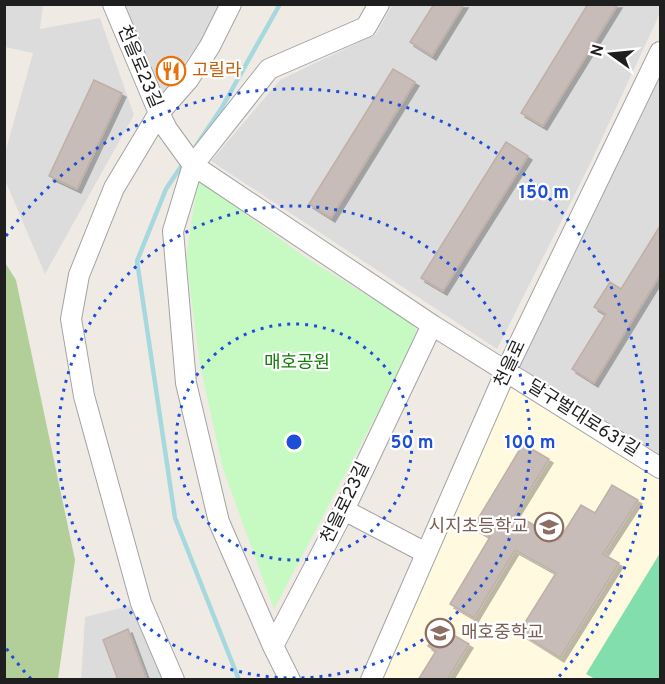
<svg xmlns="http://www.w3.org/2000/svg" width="665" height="684" font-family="Overpass,'Noto Sans KR',sans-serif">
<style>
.residential{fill:#dddcdc}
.education{fill:#fffadf}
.forest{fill:#b2cf9a}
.park{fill:#c7f9c2}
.pitch{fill:#83dead}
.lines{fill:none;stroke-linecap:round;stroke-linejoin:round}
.stream{stroke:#a6d9dd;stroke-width:4.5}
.building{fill:#c7bcb8;stroke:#c1afa7;stroke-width:1.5;filter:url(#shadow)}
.minor-casing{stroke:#a3a3a3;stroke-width:22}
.minor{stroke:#fff;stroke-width:20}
.ring{fill:none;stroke:#1d4ed8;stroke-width:3;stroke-dasharray:3 6}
.labels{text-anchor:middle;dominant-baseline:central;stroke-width:4.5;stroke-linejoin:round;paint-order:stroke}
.street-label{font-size:18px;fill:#1f1f1f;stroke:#fff}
.food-label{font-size:18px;fill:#c56008;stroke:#fff;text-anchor:start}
.park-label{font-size:18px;fill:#147d0c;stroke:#fff}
.education-label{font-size:18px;fill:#785e54;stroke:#fff;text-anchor:end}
.centre{fill:#1d4ed8;stroke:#fff;stroke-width:3}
.ring-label{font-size:18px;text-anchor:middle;font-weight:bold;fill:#1d4ed8;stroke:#fff;stroke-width:4.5;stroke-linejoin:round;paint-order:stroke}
</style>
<defs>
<filter id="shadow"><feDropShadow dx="4" dy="4" stdDeviation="0" flood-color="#0004"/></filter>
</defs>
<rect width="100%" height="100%" fill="#f0eae5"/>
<path class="residential" d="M 5,5 L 43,5 L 40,29 L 100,18 L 134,115 L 45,274 L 5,180 L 5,153 L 33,53 L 5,47 Z
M 125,5 L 226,5 L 164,92 L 146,80 Z
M 392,5 L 660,5 L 660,13 L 590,164 L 497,349 L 211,161 L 280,80 L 376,34 Z
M 660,52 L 660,468 L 506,371 Z
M 141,603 L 185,679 L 81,680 L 85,617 Z"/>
<path class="education" d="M 506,371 L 660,468 L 660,679 L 371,680 Z"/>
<path class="forest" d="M 4,261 L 16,280 L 75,560 L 58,679 L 5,679 Z"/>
<path class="park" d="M 198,180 L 305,257 L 410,322 L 417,331 L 380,408 L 274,609 L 223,469 L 200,365 L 186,258 Z"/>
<path class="pitch" d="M 660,553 L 660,679 L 595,679 L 586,674 Z"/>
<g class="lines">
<path class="stream" d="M 196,146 L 221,109 L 280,4
M 184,162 L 166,189 L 137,261 L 175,518 L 239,680"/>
</g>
<path class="building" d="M 434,4 L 464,4 L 432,56 L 410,42 Z
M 588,4 L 618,4 L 543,126 L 521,113 Z
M 393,69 L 415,82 L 331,218 L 309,204 Z
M 94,80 L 122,93 L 77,189 L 49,176 Z
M 506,142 L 528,156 L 443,291 L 421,278 Z
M 660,226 L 660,275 L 594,383 L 572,369 L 606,314 L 594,307 L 610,282 L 621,289 Z
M 523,444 L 549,459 L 515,514 L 559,540 L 581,505 L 595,513 L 612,485 L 638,500 L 603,554 L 619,563 L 560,658 L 519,632 L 556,573 L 515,550 L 474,618 L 450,604 L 490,537 L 473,527 Z
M 440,627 L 469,644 L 447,680 L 418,680 L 436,651 L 428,646 Z
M 128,629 L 147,680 L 118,680 L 103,640 Z"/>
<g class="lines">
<g class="minor-casing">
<path id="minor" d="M 113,4 L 159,113 L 167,129 L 193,165 L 432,325 L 660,468
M 344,510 L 426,553
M 273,646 L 344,510 L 432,325
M 174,680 L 141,603 L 84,396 L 71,319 L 79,275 L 114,188 L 159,113 L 188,80 L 210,46 L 231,4
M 290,680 L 273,646 L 219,522 L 186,383 L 173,231 L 193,165 L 269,69 L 366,27 L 379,4
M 371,680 L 506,371 L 660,52"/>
</g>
<use href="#minor" class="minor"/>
</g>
<g class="ring">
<circle cx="294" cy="442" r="118"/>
<circle cx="294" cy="442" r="236"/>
<path d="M31 679A354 354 0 0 1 6 648M6 236A354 354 0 1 1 557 679"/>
</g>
<defs>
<g id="restaurant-ring" transform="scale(1.5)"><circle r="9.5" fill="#fff" stroke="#e8710a" stroke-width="1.5"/><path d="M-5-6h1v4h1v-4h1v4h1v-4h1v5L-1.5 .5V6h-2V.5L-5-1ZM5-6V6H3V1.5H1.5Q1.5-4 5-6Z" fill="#e8710a"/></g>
<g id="school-ring" transform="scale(1.5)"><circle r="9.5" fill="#fff" stroke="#8d6e63" stroke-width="1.5"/><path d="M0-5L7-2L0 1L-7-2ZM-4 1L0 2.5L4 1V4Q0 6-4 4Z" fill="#8d6e63"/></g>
</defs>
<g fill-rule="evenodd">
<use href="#restaurant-ring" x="171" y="71"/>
<use href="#school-ring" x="549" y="527"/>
<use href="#school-ring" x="440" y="633"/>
</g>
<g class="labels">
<g class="street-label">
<text transform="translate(139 67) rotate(67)">천을로23길</text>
<text transform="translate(511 364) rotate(-65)">천을로</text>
<text transform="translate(583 419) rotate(32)">달구벌대로631길</text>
<text transform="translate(346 503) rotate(-64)">천을로23길</text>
</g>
<g class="food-label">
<text x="192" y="71">고릴라</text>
</g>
<g class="park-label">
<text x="297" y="363">매호공원</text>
</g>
<g class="education-label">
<text x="528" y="527">시지초등학교</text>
<text x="461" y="633" text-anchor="start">매호중학교</text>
</g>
</g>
<circle cx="294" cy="442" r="9" class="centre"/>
<g class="ring-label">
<text x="544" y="198">150 m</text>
<text x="412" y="448">50 m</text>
<text x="530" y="448">100 m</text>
</g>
<rect width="665" height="684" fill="none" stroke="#1f1f1f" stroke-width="12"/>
<g transform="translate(611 54) rotate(285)" stroke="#ffffff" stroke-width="4.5" paint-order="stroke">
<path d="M0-4.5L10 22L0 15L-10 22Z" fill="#1f1f1f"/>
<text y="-9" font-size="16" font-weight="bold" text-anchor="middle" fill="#1f1f1f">N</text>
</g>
</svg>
